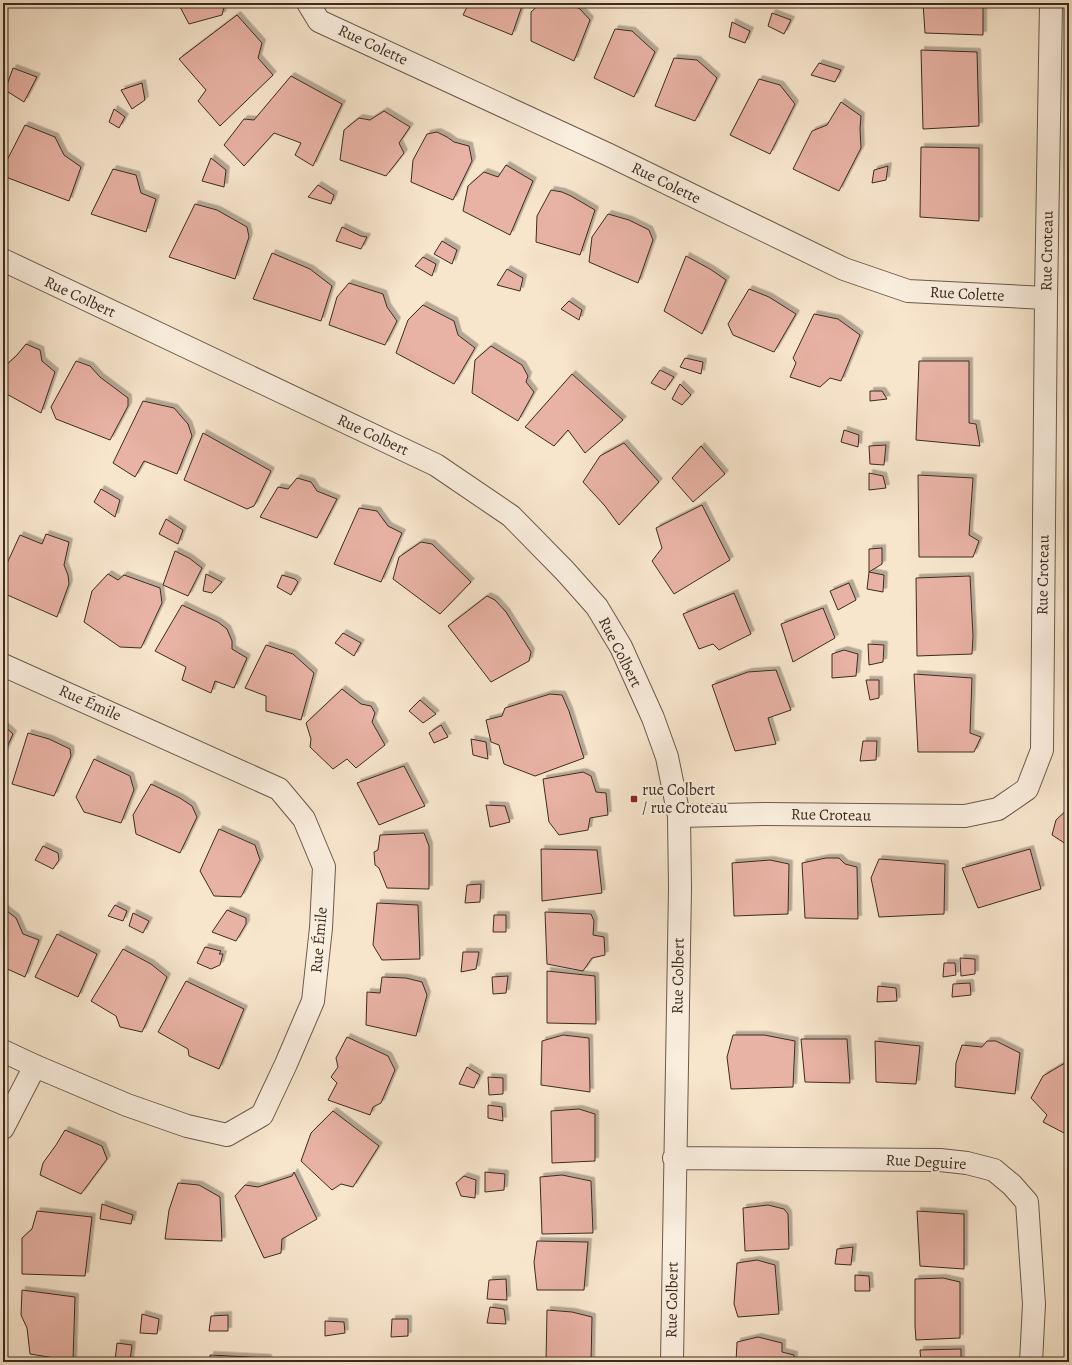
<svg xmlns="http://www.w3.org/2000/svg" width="1072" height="1365" font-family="Alegreya,serif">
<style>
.building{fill:#e8b2a4;stroke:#3d2c20;filter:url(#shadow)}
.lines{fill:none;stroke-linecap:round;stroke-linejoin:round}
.minor-casing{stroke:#6c5a4b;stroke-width:24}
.minor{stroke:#faeede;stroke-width:22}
.poi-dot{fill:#8f2418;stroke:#faeede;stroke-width:1.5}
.labels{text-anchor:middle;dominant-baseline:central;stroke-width:4;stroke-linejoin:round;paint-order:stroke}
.street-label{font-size:16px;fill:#3d2c20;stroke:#faeede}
.poi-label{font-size:16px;fill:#3d2c20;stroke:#faeede;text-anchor:start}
</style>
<defs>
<filter id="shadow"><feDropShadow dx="3.5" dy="-3.5" stdDeviation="0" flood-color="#0004"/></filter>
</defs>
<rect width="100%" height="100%" fill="#f7e5cc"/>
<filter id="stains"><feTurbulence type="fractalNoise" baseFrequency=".005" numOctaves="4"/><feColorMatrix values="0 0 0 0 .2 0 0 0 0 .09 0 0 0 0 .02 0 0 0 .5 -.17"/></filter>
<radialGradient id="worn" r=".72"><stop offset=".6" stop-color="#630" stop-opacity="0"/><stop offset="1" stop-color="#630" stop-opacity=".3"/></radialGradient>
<path class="building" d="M 178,3 L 225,3 L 222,15 L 189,24 Z
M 469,3 L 523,3 L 512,35 L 463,15 Z
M 541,3 L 568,3 L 580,9 L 590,20 L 574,61 L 531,41 L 531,12 Z
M 923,3 L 983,3 L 983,35 L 925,33 Z
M 772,13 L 791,20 L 784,34 L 768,26 Z
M 237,15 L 262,43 L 258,58 L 273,75 L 220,126 L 198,101 L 206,90 L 179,59 Z
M 732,22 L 750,31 L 745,43 L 729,37 Z
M 615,29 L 632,31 L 655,52 L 634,97 L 594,78 Z
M 921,50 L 977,52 L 979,126 L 923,129 Z
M 674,58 L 697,60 L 717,78 L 695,121 L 655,106 Z
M 819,63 L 841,70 L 835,82 L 811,75 Z
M 13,68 L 37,77 L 24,102 L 5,90 Z
M 291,76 L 342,104 L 313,166 L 295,155 L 301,143 L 274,133 L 244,166 L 224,145 L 244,119 L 254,120 Z
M 759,79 L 780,85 L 795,104 L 770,154 L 730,135 Z
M 142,83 L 145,100 L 132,109 L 121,90 Z
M 841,102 L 861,116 L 860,129 L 861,148 L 839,191 L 793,169 L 812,131 L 827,125 Z
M 114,109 L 125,117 L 119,128 L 109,122 Z
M 384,111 L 410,127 L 399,143 L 404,153 L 386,176 L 340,160 L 344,130 L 359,118 L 370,120 Z
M 25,125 L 55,137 L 64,155 L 81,167 L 69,201 L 3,176 L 3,168 Z
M 437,132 L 447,137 L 454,142 L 469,146 L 472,161 L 453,200 L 411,182 L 413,160 L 427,134 Z
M 921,147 L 979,148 L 979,221 L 920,217 Z
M 211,158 L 226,170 L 224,187 L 202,181 Z
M 506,165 L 533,181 L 510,235 L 463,211 L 468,186 L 484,172 L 498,177 Z
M 888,166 L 886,180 L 872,183 L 874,170 Z
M 113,169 L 136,175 L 141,193 L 156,199 L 146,232 L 91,214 Z
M 318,185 L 334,195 L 331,204 L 308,197 Z
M 551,190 L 562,192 L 571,196 L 595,210 L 580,255 L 536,242 L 537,216 Z
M 195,204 L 217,210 L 247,227 L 249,237 L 235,279 L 169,257 Z
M 608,214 L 629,220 L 649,230 L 653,240 L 638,283 L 589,262 L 592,237 Z
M 342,227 L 361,236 L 367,237 L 361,249 L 336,241 Z
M 442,241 L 457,250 L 452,264 L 434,254 Z
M 272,253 L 310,269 L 332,286 L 321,321 L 253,299 Z
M 686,256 L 710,269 L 726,280 L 702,334 L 664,311 Z
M 423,257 L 436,264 L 432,276 L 415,266 Z
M 507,269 L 523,278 L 520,291 L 497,285 Z
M 349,283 L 383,294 L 387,307 L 397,321 L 385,345 L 329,325 L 337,297 Z
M 749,289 L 769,297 L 796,314 L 774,352 L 733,335 L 728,324 Z
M 569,301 L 582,310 L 579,320 L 561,309 Z
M 423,305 L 454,321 L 458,335 L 475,348 L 454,384 L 396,353 L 408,320 Z
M 814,314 L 838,319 L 860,335 L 841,381 L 830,378 L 820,387 L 790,377 L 796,363 L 793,358 Z
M 26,344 L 40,350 L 42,361 L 55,372 L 41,413 L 3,392 L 3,368 L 17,355 Z
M 491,346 L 522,365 L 528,376 L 526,382 L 534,392 L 518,421 L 472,393 L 475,360 Z
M 685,358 L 703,362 L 701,374 L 680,367 Z
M 76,361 L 90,366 L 100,377 L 128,398 L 128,406 L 110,440 L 56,419 L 51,407 Z
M 919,361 L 969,361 L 969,423 L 976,424 L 980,446 L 916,440 Z
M 660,370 L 674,377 L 665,390 L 651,383 Z
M 572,374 L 623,420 L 585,453 L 568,430 L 554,446 L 525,427 Z
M 680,384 L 691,395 L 682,405 L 672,399 Z
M 870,391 L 882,391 L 887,399 L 870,401 Z
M 143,401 L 174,408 L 188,424 L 192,436 L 177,474 L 144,461 L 135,477 L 113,463 Z
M 844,430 L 859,435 L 858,447 L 841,442 Z
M 203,433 L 271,471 L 254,506 L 247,509 L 184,480 Z
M 624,443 L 659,482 L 619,525 L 605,506 L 583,482 L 600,456 Z
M 886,445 L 884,465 L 870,464 L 869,446 Z
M 701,446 L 725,474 L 693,502 L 672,478 Z
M 869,473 L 883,476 L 886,488 L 869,490 Z
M 918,475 L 973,478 L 969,535 L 979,541 L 973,557 L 919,557 Z
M 297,478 L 311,482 L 317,491 L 337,499 L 317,538 L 260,517 L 278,487 L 288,489 Z
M 101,489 L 120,500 L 115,517 L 94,502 Z
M 702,505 L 730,560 L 674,594 L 652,561 L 662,548 L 656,528 Z
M 359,508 L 377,511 L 388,526 L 402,533 L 381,582 L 334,564 Z
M 166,519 L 183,530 L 178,544 L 159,534 Z
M 46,534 L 69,542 L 64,565 L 68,575 L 69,584 L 57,617 L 3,593 L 3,572 L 20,535 L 42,544 Z
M 421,542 L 432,544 L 471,582 L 440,614 L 393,579 L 399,557 Z
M 882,548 L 882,564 L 869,572 L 869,549 Z
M 175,551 L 189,558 L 202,568 L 188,596 L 163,585 Z
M 869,572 L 884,575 L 883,592 L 867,589 Z
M 108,574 L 118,580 L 124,575 L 160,588 L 162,603 L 141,648 L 120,647 L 84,622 L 92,591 Z
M 206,574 L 222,582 L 212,593 L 203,591 Z
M 282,575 L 295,579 L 298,582 L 291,595 L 277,587 Z
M 970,576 L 973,636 L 972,654 L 917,656 L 916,578 Z
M 849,583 L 856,600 L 838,610 L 830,591 Z
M 734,593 L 751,634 L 719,650 L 713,644 L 699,649 L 683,614 Z
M 487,596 L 495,600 L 506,612 L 531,652 L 529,661 L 491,682 L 448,626 Z
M 182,605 L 218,622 L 227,629 L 232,641 L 232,649 L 247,658 L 234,688 L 215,681 L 211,693 L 182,680 L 186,667 L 155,651 Z
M 823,608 L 835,638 L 793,662 L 781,624 Z
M 343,633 L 361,643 L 354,656 L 335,643 Z
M 868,644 L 884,645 L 883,662 L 869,665 Z
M 266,645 L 293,654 L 314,673 L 301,720 L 266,711 L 266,696 L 245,688 Z
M 844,650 L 858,654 L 856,676 L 832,678 L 832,654 Z
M 776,670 L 791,710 L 768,718 L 776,744 L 735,751 L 712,685 L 748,672 Z
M 914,674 L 972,678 L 970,733 L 981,737 L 974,752 L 918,752 Z
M 866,680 L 879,680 L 879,698 L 870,700 Z
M 342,689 L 361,704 L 371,706 L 375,713 L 372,722 L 385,745 L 356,768 L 347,759 L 333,769 L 310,747 L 311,739 L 306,723 Z
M 550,694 L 562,695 L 569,711 L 584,758 L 535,776 L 504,764 L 499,745 L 491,742 L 486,720 L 502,716 L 505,708 Z
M 420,700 L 436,714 L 423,723 L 409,711 Z
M 3,725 L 13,734 L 3,756 Z
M 441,725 L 448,737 L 434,743 L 429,733 Z
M 28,733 L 49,739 L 70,749 L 71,756 L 54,796 L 12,784 Z
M 471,739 L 486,742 L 488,759 L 473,755 Z
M 863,741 L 877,741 L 876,760 L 860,761 Z
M 94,759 L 130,776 L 134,790 L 121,823 L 84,812 L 76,797 Z
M 404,766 L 425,806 L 379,825 L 357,783 Z
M 583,772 L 591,776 L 596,792 L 606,793 L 608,815 L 590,818 L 588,830 L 559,835 L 549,822 L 543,779 Z
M 151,784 L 180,798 L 192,806 L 197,817 L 180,853 L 136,834 L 133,815 Z
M 486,805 L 505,806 L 510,822 L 490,827 Z
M 1069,808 L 1069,846 L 1052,835 L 1056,820 Z
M 219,829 L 255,845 L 260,860 L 241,897 L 214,896 L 200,871 Z
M 424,833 L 429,846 L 429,889 L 387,888 L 379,868 L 375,865 L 374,852 L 378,850 L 380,835 Z
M 43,846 L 58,853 L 59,860 L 53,869 L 35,860 Z
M 541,849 L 597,850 L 602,893 L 542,901 Z
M 1030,849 L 1041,889 L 978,908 L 962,868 Z
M 826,858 L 839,858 L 845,864 L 857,867 L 858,919 L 805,918 L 802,863 Z
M 879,859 L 945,864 L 944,914 L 879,917 L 871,878 Z
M 770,860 L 789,864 L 788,914 L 734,916 L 732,863 Z
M 481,884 L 480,902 L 465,903 L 467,885 Z
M 377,903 L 418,905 L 420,959 L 382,960 L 373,945 Z
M 115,905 L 127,911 L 123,921 L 108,916 Z
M 3,908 L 16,918 L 23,934 L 39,940 L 25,977 L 3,967 Z
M 227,910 L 246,918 L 246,924 L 236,941 L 212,932 Z
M 545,912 L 591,914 L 594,921 L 593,935 L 604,937 L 605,955 L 592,958 L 583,971 L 547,964 Z
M 133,913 L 149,921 L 143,933 L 129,926 Z
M 494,915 L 506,915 L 506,932 L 493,932 Z
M 57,934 L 97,954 L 78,997 L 35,977 Z
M 205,947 L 221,951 L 219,954 L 223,954 L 220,965 L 211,969 L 197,963 Z
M 123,949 L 151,964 L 167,977 L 142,1032 L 120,1027 L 116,1016 L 91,1001 Z
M 463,952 L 479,952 L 476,969 L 461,972 Z
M 960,958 L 975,959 L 975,974 L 961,976 Z
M 944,963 L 955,963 L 956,975 L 943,977 Z
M 547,971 L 595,976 L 596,1024 L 547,1023 Z
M 508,976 L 506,993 L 493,994 L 492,977 Z
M 382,977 L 406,978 L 422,982 L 427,995 L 416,1036 L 366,1025 L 367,992 L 380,993 Z
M 186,981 L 244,1009 L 219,1069 L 189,1056 L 188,1049 L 158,1032 Z
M 970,983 L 971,995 L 952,997 L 953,984 Z
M 878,986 L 896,988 L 897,1001 L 877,1002 Z
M 563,1035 L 589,1038 L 590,1092 L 541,1085 L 542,1041 Z
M 733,1035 L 764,1035 L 795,1041 L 793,1087 L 731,1089 L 727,1057 Z
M 347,1037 L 388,1056 L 395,1070 L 381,1103 L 373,1107 L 370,1115 L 328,1100 L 337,1083 L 331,1077 L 338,1067 L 336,1058 Z
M 801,1039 L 847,1039 L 850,1083 L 805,1082 Z
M 875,1041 L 920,1046 L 916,1084 L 876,1082 Z
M 987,1041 L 996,1041 L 1020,1053 L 1015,1094 L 955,1087 L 956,1063 L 962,1045 L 982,1047 Z
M 1065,1063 L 1069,1068 L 1069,1131 L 1066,1134 L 1043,1122 L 1047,1115 L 1031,1098 L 1043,1076 Z
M 467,1067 L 480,1075 L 474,1088 L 459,1084 Z
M 488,1077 L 503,1078 L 503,1094 L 489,1095 Z
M 488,1105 L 502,1107 L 503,1121 L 488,1118 Z
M 579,1109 L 595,1114 L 595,1161 L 552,1163 L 551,1111 Z
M 333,1111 L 379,1146 L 353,1187 L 341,1184 L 332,1190 L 301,1161 L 311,1133 Z
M 65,1130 L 102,1146 L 107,1159 L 81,1194 L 40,1175 L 43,1163 L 56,1145 Z
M 294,1172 L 317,1219 L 282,1239 L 281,1253 L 264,1258 L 235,1196 L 245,1185 L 258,1187 L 292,1176 Z
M 485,1172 L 505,1174 L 504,1190 L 485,1192 Z
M 562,1175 L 591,1181 L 593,1233 L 542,1234 L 540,1177 Z
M 464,1176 L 476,1180 L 475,1198 L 461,1196 L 456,1183 Z
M 178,1183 L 199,1185 L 220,1197 L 222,1241 L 165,1239 L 169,1210 Z
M 102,1204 L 133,1215 L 131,1224 L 100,1219 Z
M 768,1205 L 784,1209 L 788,1214 L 789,1249 L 745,1251 L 743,1208 Z
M 37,1211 L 92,1217 L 85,1276 L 22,1274 L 22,1238 L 32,1229 Z
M 917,1211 L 964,1214 L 964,1269 L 920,1266 Z
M 537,1241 L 588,1242 L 584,1290 L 537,1290 L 534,1262 Z
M 853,1247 L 851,1265 L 835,1264 L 837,1249 Z
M 757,1260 L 775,1265 L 779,1314 L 738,1317 L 734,1304 L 737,1263 Z
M 855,1275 L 869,1276 L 870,1291 L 855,1291 Z
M 943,1278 L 960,1282 L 960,1338 L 916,1340 L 915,1326 L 915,1279 Z
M 506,1279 L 507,1300 L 487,1299 L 489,1280 Z
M 22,1290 L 75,1297 L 73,1361 L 30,1354 L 27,1328 L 21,1315 Z
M 490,1307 L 504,1309 L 506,1324 L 487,1323 Z
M 547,1310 L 572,1312 L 592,1317 L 591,1362 L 546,1362 Z
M 142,1314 L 159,1319 L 157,1334 L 140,1333 Z
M 228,1315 L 228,1331 L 209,1331 L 211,1316 Z
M 392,1319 L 408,1319 L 408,1336 L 391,1337 Z
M 325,1321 L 344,1322 L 345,1333 L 325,1336 Z
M 758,1337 L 782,1343 L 782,1352 L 794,1355 L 794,1362 L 736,1362 L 737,1342 Z
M 117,1343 L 132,1345 L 130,1361 L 115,1361 Z
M 961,1349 L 961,1362 L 921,1362 L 920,1350 Z
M 210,1355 L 268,1358 L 268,1362 L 210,1362 Z"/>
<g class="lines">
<g class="minor-casing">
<path id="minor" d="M 308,3 L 319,21 L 607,154 L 844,269 L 908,291 L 1046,298
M 3,260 L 436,465 L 511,516 L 565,571 L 597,607 L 621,647 L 653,718 L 667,757 L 679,816 L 680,888 L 672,1362
M 3,665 L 279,789 L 304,819 L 324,867 L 321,928 L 313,1001 L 286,1064 L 262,1115 L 227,1135 L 187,1126 L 127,1105 L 35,1066 L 3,1051
M 679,816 L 766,814 L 965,816 L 998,809 L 1027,789 L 1042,750 L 1046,298 L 1051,3
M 3,1128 L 35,1066
M 674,1158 L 940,1160 L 967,1163 L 994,1170 L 1012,1185 L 1027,1202 L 1034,1304 L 1031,1362"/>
</g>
<use href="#minor" class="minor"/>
</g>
<rect class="poi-dot" x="630" y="795" width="8" height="8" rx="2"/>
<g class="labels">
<g class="street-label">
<text transform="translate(373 45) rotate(25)">Rue Colette</text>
<text transform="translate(666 183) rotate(26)">Rue Colette</text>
<text transform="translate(1047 251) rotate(-89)">Rue Croteau</text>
<text transform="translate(967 294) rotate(3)">Rue Colette</text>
<text transform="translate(80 297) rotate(25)">Rue Colbert</text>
<text transform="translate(373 435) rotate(25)">Rue Colbert</text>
<text transform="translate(1043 575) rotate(-89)">Rue Croteau</text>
<text transform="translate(620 652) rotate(63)">Rue Colbert</text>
<text transform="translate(90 703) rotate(24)">Rue Émile</text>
<text transform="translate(831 815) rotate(1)">Rue Croteau</text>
<text transform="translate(319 940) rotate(-85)">Rue Émile</text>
<text transform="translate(678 976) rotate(-89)">Rue Colbert</text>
<text transform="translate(926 1162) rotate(3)">Rue Deguire</text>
<text transform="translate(672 1300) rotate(-89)">Rue Colbert</text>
</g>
<g class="poi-label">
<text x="642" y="790">rue Colbert<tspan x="642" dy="18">/ rue Croteau</tspan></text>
</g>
</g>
<rect width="1072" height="1365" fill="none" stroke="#f7e5cc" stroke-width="16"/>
<rect x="4" y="4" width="1064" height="1357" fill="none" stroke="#3d2c20" stroke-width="2"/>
<rect x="8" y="8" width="1056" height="1349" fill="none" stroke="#3d2c20"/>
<rect width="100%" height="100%" filter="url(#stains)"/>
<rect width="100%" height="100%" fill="url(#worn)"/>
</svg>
